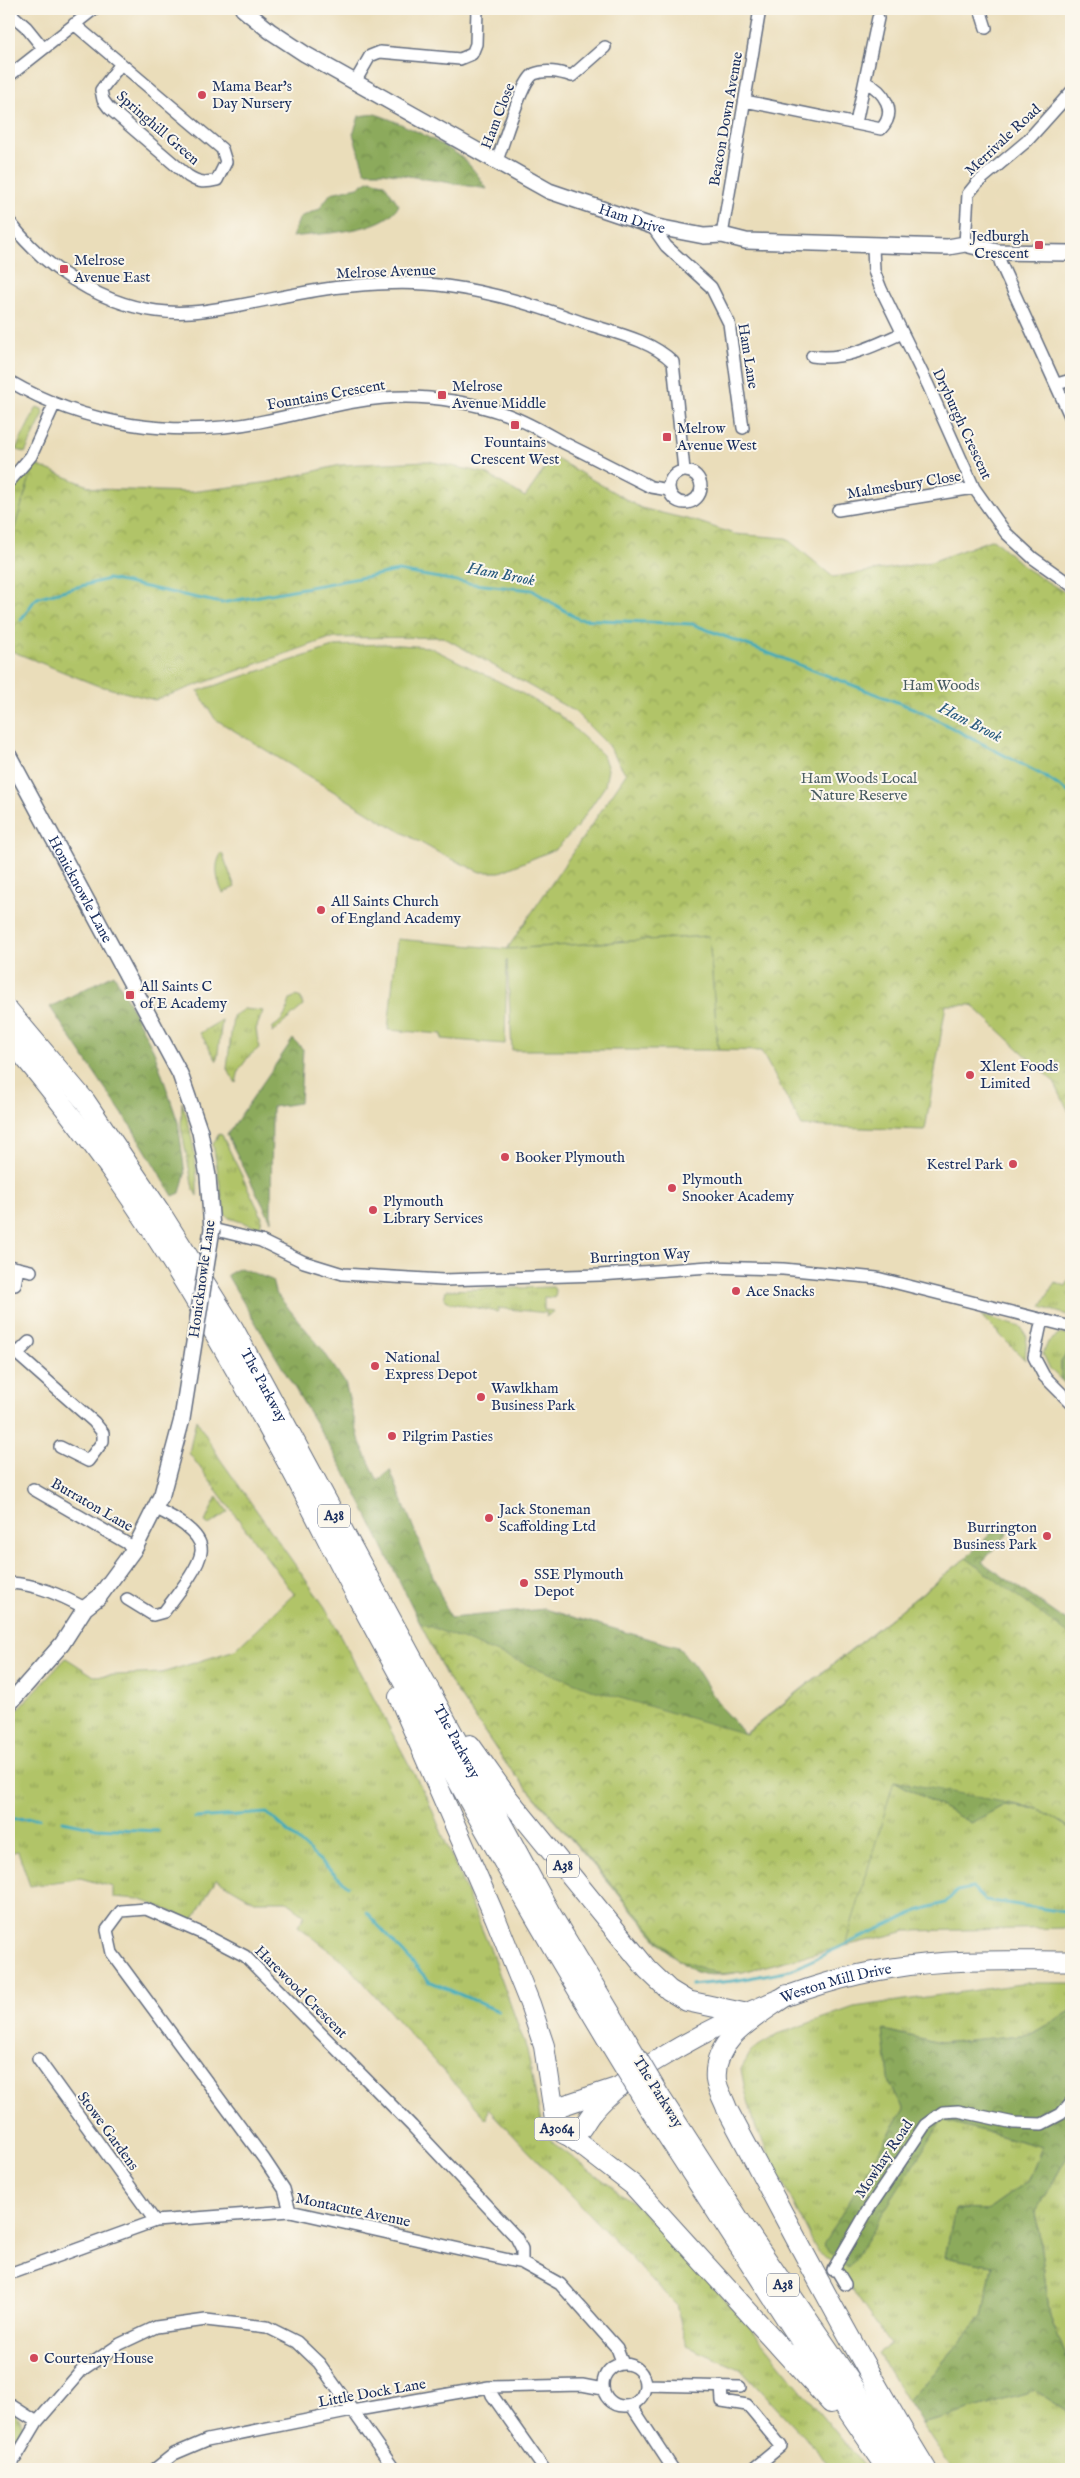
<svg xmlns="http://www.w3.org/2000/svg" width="1080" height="2478" font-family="'IM FELL English',serif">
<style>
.grass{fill:url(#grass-tufts);stroke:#667a62}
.forest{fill:url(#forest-crowns);stroke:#546c5d}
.park{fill:url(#park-crowns);stroke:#667a62}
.pitch{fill:#b1c467;stroke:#667a62}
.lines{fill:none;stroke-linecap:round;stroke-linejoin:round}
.stream{stroke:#3caaba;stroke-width:3}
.minor-casing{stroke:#636c7e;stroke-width:14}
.tertiary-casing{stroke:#636c7e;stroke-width:18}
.primary-casing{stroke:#636c7e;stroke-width:21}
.trunk-casing{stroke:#636c7e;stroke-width:22}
.minor{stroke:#fff;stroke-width:11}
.tertiary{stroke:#fff;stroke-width:15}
.primary{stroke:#fff;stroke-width:19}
.trunk{stroke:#fff;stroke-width:20}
.tertiary-bridge-casing{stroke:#636c7e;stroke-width:18;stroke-linecap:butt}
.trunk-bridge-casing{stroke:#636c7e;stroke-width:22;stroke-linecap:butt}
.tertiary-bridge{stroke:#fff;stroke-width:15}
.trunk-bridge{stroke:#fff;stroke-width:20}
.poi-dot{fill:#d1495b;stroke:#fbf7ec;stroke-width:2}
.labels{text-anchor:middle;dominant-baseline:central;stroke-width:4;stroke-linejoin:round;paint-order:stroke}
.shield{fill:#fbf7ec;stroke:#5e6b89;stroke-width:1}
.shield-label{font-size:14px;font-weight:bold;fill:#1b2f5e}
.poi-label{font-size:15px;fill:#1b2f5e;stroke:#fbf7ec;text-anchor:start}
.street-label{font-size:15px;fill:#1b2f5e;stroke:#fbf7ec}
.park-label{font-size:15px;fill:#485c61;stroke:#fbf7ec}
.water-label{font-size:16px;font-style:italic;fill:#275a7e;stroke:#fbf7ec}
</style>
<defs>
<pattern id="grass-tufts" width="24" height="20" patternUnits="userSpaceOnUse" patternTransform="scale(1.25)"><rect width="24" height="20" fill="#b1c467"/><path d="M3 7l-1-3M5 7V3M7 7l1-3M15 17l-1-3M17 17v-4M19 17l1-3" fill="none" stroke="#8fa058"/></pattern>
<pattern id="forest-crowns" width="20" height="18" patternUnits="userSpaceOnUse" patternTransform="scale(1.25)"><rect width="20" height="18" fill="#8caa5c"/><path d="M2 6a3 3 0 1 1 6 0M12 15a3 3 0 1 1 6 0" fill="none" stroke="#728b4f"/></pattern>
<pattern id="park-crowns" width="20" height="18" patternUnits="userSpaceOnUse" patternTransform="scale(1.25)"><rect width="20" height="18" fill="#b1c467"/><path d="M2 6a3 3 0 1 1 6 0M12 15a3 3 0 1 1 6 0" fill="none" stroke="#8fa058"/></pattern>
</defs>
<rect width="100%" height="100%" fill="#fbf7ec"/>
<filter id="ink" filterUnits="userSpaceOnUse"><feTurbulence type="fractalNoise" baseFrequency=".02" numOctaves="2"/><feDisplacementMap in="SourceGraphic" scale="10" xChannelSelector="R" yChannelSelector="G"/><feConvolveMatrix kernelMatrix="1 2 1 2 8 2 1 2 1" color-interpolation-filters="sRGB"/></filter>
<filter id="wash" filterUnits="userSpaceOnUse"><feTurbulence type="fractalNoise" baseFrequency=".0096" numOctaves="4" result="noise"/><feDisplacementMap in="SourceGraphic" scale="20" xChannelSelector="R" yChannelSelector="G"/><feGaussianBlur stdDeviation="1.12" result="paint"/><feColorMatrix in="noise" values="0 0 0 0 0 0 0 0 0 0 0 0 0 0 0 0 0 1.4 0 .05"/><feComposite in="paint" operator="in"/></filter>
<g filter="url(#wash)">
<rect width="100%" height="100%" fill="#eaddba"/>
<path class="grass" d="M 37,407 L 42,409 L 43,416 L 25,453 L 16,449 Z
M 34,464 L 9,547 L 9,490 L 18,485 Z
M 222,853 L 235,887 L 223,893 C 217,882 213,864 222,853 Z
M 296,996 L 301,998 L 303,1006 L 272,1033 L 273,1027 C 285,1020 287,1011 290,999 Z
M 244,1009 L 263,1011 L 256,1029 L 259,1048 L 249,1056 L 239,1070 L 236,1083 L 227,1069 L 233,1016 Z
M 222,1020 L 217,1061 L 200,1033 Z
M 182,1102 C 192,1132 198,1164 197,1196 L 193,1188 L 181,1127 Z
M 219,1134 L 222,1135 L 262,1217 L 260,1228 L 229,1218 L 225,1214 L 213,1144 Z
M 1071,1276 L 1071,1316 L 1041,1307 L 1055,1282 L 1066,1286 Z
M 553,1287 L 556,1291 L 555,1298 L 544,1297 L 544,1310 L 554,1311 L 546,1317 L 547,1313 L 498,1308 L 498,1312 L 451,1303 L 444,1299 L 446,1290 Z
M 980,1315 L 1021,1327 L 1027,1337 L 1025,1360 Z
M 1060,1334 L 1071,1335 L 1071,1347 L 1061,1362 L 1061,1380 L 1050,1369 L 1043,1354 L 1048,1342 Z
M 196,1419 L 220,1459 L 325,1607 L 428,1800 L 491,1951 L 527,2050 L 542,2127 L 553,2143 L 635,2204 L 743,2319 L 866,2469 L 834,2469 L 740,2369 L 687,2346 L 676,2305 L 488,2109 L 486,2119 L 346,1963 L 298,1926 L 305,1915 L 286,1901 L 254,1901 L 216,1879 L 193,1920 L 139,1899 L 113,1897 L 113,1887 L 80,1878 L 30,1886 L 18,1851 L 9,1853 L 9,1719 L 66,1658 L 94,1676 L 162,1673 L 235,1650 L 294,1594 L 189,1453 Z
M 894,1781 L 971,1823 L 1004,1805 L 1039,1809 L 1071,1829 L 1071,1928 L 907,1931 L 845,1946 L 807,1858 Z
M 1028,1983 L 1071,1983 L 1071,2011 L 1031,2034 L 940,2043 L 884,2030 L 890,2084 L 904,2109 L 824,2245 L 848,2267 L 942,2120 L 1042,2147 L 1028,2181 L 987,2210 L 955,2209 L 945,2257 L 992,2266 L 982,2317 L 908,2402 L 878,2353 L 890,2345 L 840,2272 L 841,2266 L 817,2251 L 756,2128 L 745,2090 L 741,2069 L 752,2050 L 778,2034 L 854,2007 Z
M 1071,2150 L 1071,2368 L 1050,2317 L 1036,2212 Z
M 1036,2391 L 1065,2409 L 1071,2423 L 1071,2469 L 952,2469 L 922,2424 Z
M 9,2410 C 36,2427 21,2439 9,2462 Z"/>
<path class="forest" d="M 375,114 C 398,121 440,142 460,156 C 470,164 480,178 487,189 L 384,172 L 365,172 L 353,134 L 359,116 Z
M 370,180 L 384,183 L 399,205 C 385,233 320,233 292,237 L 300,217 L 319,209 L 331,193 L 358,187 Z
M 114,974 L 154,1051 L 178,1122 L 185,1174 L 180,1193 L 173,1196 L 132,1128 L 50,1007 Z
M 293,1039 L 303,1049 L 300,1103 L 272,1107 L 271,1221 L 227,1135 Z
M 240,1268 L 272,1280 L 275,1292 L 322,1349 L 345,1383 L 360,1442 L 378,1481 L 390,1470 L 450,1618 L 545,1609 L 678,1647 L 694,1665 L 722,1709 L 745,1734 L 966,1558 L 1003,1521 L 1008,1534 L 982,1562 L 1071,1624 L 1071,1829 L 1039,1809 L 1004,1805 L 971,1823 L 894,1781 L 775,1963 C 754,1969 714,1981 694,1971 C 685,1966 677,1958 668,1952 L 507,1765 L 447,1677 L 349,1479 L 227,1275 Z
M 1071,1347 L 1071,1390 L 1061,1380 L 1061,1362 Z
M 1071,2011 L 1071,2150 L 1036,2212 L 1050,2317 L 1071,2368 L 1071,2423 L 1065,2409 L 1036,2391 L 922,2424 L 908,2402 L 982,2317 L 992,2266 L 945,2257 L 955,2209 L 987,2210 L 1028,2181 L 1042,2147 L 942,2120 L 848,2268 L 823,2245 L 904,2109 L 890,2084 L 883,2030 L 940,2043 L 1031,2034 Z"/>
<path class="park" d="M 553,457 L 641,508 L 699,522 L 734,534 L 786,538 L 833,577 L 931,562 L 993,539 L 1028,570 L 1071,596 L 1071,1116 L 1054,1082 L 972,1005 L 946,1005 L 925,1130 L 802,1126 L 761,1051 L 718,1050 L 709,936 L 507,949 L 626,774 L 607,744 L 574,711 L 443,637 L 330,638 L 155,700 L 96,685 L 9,650 L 9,547 L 34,464 L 96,489 L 190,492 L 271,482 L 340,465 L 428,461 L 485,473 L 525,497 Z
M 217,1496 L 228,1512 L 209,1525 L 205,1522 Z
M 966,1558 L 1071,1636 L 1071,1829 L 1039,1809 L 894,1781 L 845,1946 L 742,1972 L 719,1974 L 677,1959 L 507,1765 L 447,1677 L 420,1623 L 596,1691 L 746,1734 Z"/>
<path class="pitch" d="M 384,644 L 429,647 L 516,690 L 558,714 L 603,755 L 608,769 L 605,786 L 577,827 L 556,849 L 500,872 L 480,872 L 441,854 L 382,821 L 215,719 L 198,691 L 336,646 Z
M 709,936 L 718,1050 L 512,1050 L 507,959 L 505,1044 L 442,1039 L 442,1034 L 388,1030 L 397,939 L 507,949 Z"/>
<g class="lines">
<path class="stream" d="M 21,620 L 34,601 L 39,597 L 108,579 L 221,603 L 398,571 L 474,584 L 532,590 L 578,619 L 692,624 L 918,710 L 1044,776 L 1071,794
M 194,1818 L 267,1813 L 348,1886
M 9,1819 L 39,1818
M 63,1821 L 97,1828 L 158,1831
M 366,1912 L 429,1981 L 498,2011
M 691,1985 L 733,1981 L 791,1970 L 917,1911 L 945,1903 L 957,1891 L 972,1888 L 985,1900 L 1071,1913"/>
</g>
</g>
<g filter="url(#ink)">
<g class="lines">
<g class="minor-casing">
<path id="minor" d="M 980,9 L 986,28
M 9,12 L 26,27 L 43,48
M 74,24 L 222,149 L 226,162 L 217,180 C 205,183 199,183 188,176 L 109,108 L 103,100 L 101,90 L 120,65
M 9,76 L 94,9
M 355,82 L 370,56 L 380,52 L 460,59 L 472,54 L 476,44 L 477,9
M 745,101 L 881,129 C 898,111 884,91 865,82
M 856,123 L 878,18
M 496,163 C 503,146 521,81 534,74 C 546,69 559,72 572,76 L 605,47
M 9,221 C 50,276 121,317 191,312 C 245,308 297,290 351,286 C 382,283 416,282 446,286 C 491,292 538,306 581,322 C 611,332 650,339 673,362 L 684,470
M 652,226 L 666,246 L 711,287 L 729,323 L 743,428
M 722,235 L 760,9
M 965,244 L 968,194 L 977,183 L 1027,141 L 1071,92
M 873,246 L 874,271 L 881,289 L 928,385 L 974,488 L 1006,533 L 1033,558 L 1071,585
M 997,252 L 1001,264 L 1071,418
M 812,356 C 844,361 874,346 902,333
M 9,381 C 86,426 176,439 264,421 C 310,412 358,397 406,397 C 437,397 473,403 502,413 C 522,419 542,431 560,441 C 591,456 621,472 651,487 L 669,490
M 1057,384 L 1071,380
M669 487a16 16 0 1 1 32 0a16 16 0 1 1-32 0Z
M 9,482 L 31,456 L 54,405
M 838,510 L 974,488
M 212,1229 L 261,1241 L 304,1262 L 343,1274 L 443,1280 L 600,1275 L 709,1267 L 783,1269 L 877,1278 L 1071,1327
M 9,1266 L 31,1271
M 15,1285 L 18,1268
M 1042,1319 L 1034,1357 L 1044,1376 L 1071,1403
M 9,1347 L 94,1422 L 103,1433 L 103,1441 L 88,1461 L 60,1447
M 17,1354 L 29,1342
M 33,1489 L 135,1548
M 9,1583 C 37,1584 60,1595 85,1608
M 127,1599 L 153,1615 L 164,1612 C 174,1598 199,1569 201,1552 C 204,1533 170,1515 156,1509
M 38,2059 L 155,2221
M 290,2211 L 284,2189 L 264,2159 L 112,1953 L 107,1930 L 121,1911 L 146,1909 L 201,1933 L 245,1956 L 412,2126 L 516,2237 L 522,2249 L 522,2263
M 833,2270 L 868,2210 L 925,2125 L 943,2112 L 958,2111 L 1014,2123 L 1042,2124 L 1061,2114 L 1071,2102
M 9,2274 L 155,2221 L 290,2211 L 522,2263 L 560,2284 L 617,2348 L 623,2364
M 839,2274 L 845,2284
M603 2385a21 21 0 1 1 42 0a21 21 0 1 1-42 0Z
M 645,2385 L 740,2387
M 721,2386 L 722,2401 L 747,2405 L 781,2446 L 753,2469
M 489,2387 L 492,2395 L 544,2469
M 9,2404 L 37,2422 L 9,2469
M 631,2405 L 673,2469
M 37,2422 L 82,2370 L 120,2344 L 156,2327 L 206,2320 L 267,2327 L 297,2342 L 319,2363 L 394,2469
M 155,2469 L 174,2454 L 207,2440 L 352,2411 L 489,2387 L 582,2385 L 603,2389"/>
</g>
<g class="tertiary-casing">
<g id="tertiary">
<path id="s1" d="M 243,9 L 270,31 L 305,54 L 549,191 L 652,226 L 704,236 L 722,235 L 746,241 L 948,247 L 965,244 L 997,252 L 1071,253"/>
<path id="s2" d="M 9,756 L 180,1074 L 200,1132 L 208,1176 L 212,1229"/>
<path d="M 9,1704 L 62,1644 L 85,1608 L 99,1597 L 135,1548 L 162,1494 L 182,1419"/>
</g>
</g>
<g class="primary-casing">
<g id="primary">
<path id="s3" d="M 621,2086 L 561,2106 L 554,2113 C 553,2126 558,2133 571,2137 C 583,2132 584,2122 593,2112 C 610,2092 635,2073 657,2060 C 730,2016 808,1981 893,1968 C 951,1958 1013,1961 1071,1961"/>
</g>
</g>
<g class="trunk-casing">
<g id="trunk">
<path id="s4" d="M 9,1011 L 85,1101 L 160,1212 L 233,1328 L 550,1913 L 627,2041"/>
<path d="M 9,1038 C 46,1083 83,1130 117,1178 C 179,1267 232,1362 284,1456 C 310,1503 333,1551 358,1598 C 439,1749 522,1898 611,2045"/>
<path d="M 399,1697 L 495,1917 L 530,2004 L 544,2046 L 554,2113"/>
<path d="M 470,1745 L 507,1797 L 647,1969 L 669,1990 L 687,2001 L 743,2013"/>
<path d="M 787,1995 C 758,2016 712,2038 716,2080 C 717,2089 724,2100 727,2109 C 792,2230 854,2352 926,2469"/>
<path d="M 660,2097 L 740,2221 L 910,2469"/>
<path d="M 648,2106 L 818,2367 L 888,2469"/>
<path d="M 571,2137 L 633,2185 L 831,2403"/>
</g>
</g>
<use href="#minor" class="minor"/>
<use href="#tertiary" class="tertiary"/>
<use href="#primary" class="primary"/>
<use href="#trunk" class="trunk"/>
<g class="tertiary-bridge-casing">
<path id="tertiary-bridge" d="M 182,1419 L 212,1229"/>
</g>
<g class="trunk-bridge-casing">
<path id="trunk-bridge" d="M 627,2041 L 660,2097
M 611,2045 L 648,2106"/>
</g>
<use href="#tertiary-bridge" class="tertiary-bridge"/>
<use href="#trunk-bridge" class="trunk-bridge"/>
</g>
</g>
<g class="poi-dot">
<circle cx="202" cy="95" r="5"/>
<rect x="1034" y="240" width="10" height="10" rx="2.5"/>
<rect x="59" y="264" width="10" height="10" rx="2.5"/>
<rect x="437" y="390" width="10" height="10" rx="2.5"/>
<rect x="510" y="420" width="10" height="10" rx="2.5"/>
<rect x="662" y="432" width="10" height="10" rx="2.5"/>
<circle cx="321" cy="910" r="5"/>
<rect x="125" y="990" width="10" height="10" rx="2.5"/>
<circle cx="970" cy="1075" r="5"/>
<circle cx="505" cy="1157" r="5"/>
<circle cx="1013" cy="1164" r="5"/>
<circle cx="672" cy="1188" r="5"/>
<circle cx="373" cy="1210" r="5"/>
<circle cx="736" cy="1291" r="5"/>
<circle cx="375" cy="1366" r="5"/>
<circle cx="481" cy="1397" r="5"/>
<circle cx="392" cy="1436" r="5"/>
<circle cx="489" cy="1518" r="5"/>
<circle cx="1047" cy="1536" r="5"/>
<circle cx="524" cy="1583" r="5"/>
<circle cx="34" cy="2358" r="5"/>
</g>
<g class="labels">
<g class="shield">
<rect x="318" y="1504.5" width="32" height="23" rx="4"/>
<rect x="547" y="1854.5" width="32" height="23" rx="4"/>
<rect x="534.5" y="2117.5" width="45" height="23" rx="4"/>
<rect x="767" y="2273.5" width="32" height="23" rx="4"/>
</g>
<g class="shield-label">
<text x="334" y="1516">A38</text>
<text x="563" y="1866">A38</text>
<text x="557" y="2129">A3064</text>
<text x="783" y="2285">A38</text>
</g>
<g class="poi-label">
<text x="212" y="86">Mama Bear's<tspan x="212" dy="17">Day Nursery</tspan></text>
<text x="1029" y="236" text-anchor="end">Jedburgh<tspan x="1029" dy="17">Crescent</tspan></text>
<text x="74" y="260">Melrose<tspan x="74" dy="17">Avenue East</tspan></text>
<text x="452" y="386">Melrose<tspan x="452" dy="17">Avenue Middle</tspan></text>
<text x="677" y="428">Melrow<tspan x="677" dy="17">Avenue West</tspan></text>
<text x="515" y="442" text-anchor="middle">Fountains<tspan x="515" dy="17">Crescent West</tspan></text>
<text x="331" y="901">All Saints Church<tspan x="331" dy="17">of England Academy</tspan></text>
<text x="140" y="986">All Saints C<tspan x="140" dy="17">of E Academy</tspan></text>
<text x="980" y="1066">Xlent Foods<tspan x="980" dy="17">Limited</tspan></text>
<text x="515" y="1157">Booker Plymouth</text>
<text x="1003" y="1164" text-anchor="end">Kestrel Park</text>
<text x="682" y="1179">Plymouth<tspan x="682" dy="17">Snooker Academy</tspan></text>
<text x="383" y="1201">Plymouth<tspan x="383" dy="17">Library Services</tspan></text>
<text x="746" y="1291">Ace Snacks</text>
<text x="385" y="1357">National<tspan x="385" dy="17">Express Depot</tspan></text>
<text x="491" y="1388">Wawlkham<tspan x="491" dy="17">Business Park</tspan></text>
<text x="402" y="1436">Pilgrim Pasties</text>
<text x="499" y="1509">Jack Stoneman<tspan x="499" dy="17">Scaffolding Ltd</tspan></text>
<text x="1037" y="1527" text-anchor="end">Burrington<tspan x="1037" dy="17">Business Park</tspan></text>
<text x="534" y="1574">SSE Plymouth<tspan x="534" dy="17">Depot</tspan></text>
<text x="44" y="2358">Courtenay House</text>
</g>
<g class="street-label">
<text transform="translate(498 116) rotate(-69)">Ham Close</text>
<text transform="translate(726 119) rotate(-80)">Beacon Down Avenue</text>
<text transform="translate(158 128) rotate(41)">Springhill Green</text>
<text transform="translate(1003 140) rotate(-43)">Merrivale Road</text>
<text stroke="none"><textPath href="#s1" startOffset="444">Ham Drive</textPath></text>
<text transform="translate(386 272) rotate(-2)">Melrose Avenue</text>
<text transform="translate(748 356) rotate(81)">Ham Lane</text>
<text transform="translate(326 395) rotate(-10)">Fountains Crescent</text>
<text transform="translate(962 424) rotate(65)">Dryburgh Crescent</text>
<text transform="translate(904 485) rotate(-9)">Malmesbury Close</text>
<text stroke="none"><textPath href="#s2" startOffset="151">Honicknowle Lane</textPath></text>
<text transform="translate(640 1256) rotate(-3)">Burrington Way</text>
<text transform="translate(202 1279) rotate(-82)">Honicknowle Lane</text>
<text stroke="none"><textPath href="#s4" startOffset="454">The Parkway</textPath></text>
<text transform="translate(92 1505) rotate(30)">Burraton Lane</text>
<text stroke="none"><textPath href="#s4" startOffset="859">The Parkway</textPath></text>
<text stroke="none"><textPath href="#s3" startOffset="418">Weston Mill Drive</textPath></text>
<text transform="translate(301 1992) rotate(45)">Harewood Crescent</text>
<text transform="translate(658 2092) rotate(58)">The Parkway</text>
<text transform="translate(108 2131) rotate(54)">Stowe Gardens</text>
<text transform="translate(884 2159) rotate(-56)">Mowhay Road</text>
<text transform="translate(353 2210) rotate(12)">Montacute Avenue</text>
<text transform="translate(372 2393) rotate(-10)">Little Dock Lane</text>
</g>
<g class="park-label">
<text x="941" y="685">Ham Woods</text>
<text x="859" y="778">Ham Woods Local<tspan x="859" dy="17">Nature Reserve</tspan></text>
</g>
<g class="water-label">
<text transform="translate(501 575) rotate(11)">Ham Brook</text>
<text transform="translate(970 723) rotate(27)">Ham Brook</text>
</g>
</g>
<rect width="1080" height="2478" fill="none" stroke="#fbf7ec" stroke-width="30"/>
</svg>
